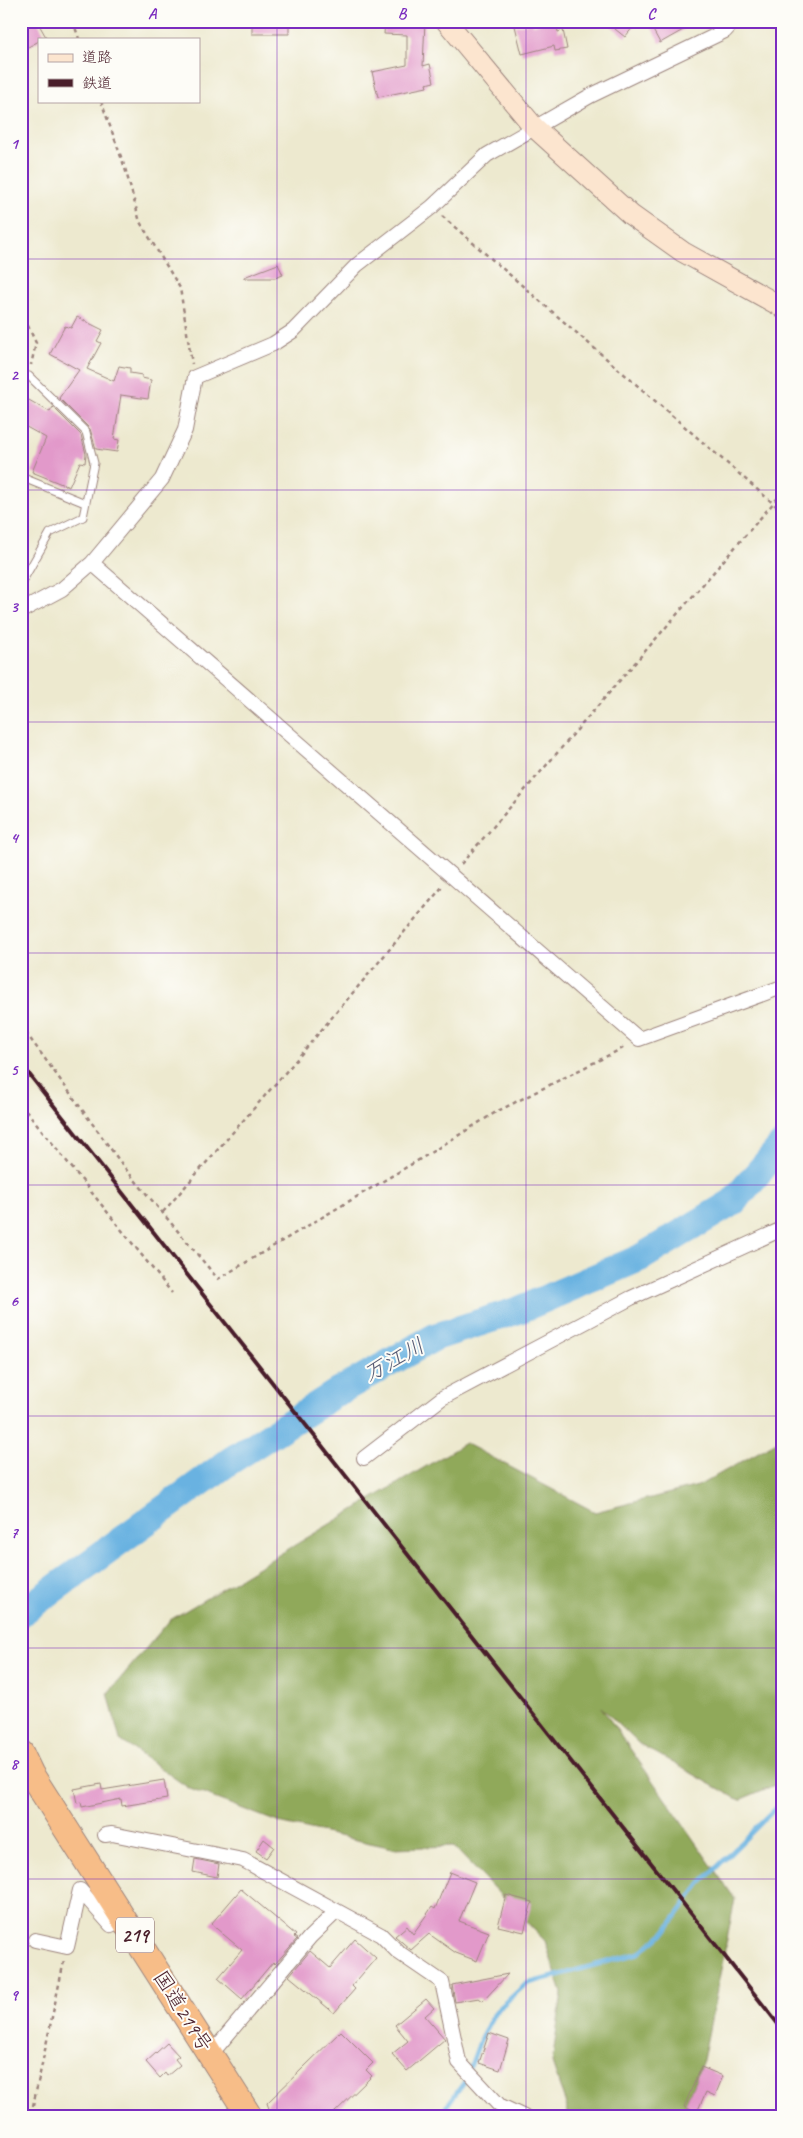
<svg xmlns="http://www.w3.org/2000/svg" width="803" height="2138" font-family="Caveat,'Klee One',sans-serif">
<style>
.forest{fill:#90a95a;stroke:#6d6442}
.lines{fill:none;stroke-linecap:round;stroke-linejoin:round}
.stream{stroke:#69b2e1;stroke-width:4.5}
.river{stroke:#69b2e1;stroke-width:28}
.building{fill:#e299ca}
.lane-casing{stroke:#9c847d;stroke-width:9}
.street-casing{stroke:#9c847d;stroke-width:16}
.secondary-casing{stroke:#9c847d;stroke-width:22}
.highway-casing{stroke:#9c847d;stroke-width:27}
.path{stroke:#9c847d;stroke-width:2.5;stroke-dasharray:4 4;stroke-linecap:butt}
.lane{stroke:#fff;stroke-width:7}
.street{stroke:#fff;stroke-width:14}
.secondary{stroke:#fce5cf;stroke-width:20}
.highway{stroke:#f7bd88;stroke-width:25}
.rail{stroke:#4a1f2b;stroke-width:4}
.grid{fill:none;stroke:#7b2cbf;stroke-width:1;stroke-opacity:0.55}
.labels{text-anchor:middle;dominant-baseline:central;stroke-width:4;stroke-linejoin:round;paint-order:stroke}
.shield{fill:#fdfcf7;stroke:#806168;stroke-width:1}
.shield-label{font-size:20px;font-weight:bold;fill:#4a1f2b}
.street-label{font-size:21px;fill:#4a1f2b;stroke:#fdfcf7}
.water-label{font-size:22px;font-style:italic;fill:#565a74;stroke:#fdfcf7}
.neatline{fill:none;stroke:#7b2cbf;stroke-width:2}
.grid-label{font-size:16px;text-anchor:middle;font-weight:bold;fill:#7b2cbf}
</style>
<rect width="100%" height="100%" fill="#fdfcf7"/>
<filter id="ink" filterUnits="userSpaceOnUse"><feTurbulence type="fractalNoise" baseFrequency=".02" numOctaves="2"/><feDisplacementMap in="SourceGraphic" scale="10" xChannelSelector="R" yChannelSelector="G"/><feConvolveMatrix kernelMatrix="1 2 1 2 8 2 1 2 1" color-interpolation-filters="sRGB"/></filter>
<filter id="wash" filterUnits="userSpaceOnUse"><feTurbulence type="fractalNoise" baseFrequency=".0096" numOctaves="4" result="noise"/><feDisplacementMap in="SourceGraphic" scale="20" xChannelSelector="R" yChannelSelector="G"/><feGaussianBlur stdDeviation="1.12" result="paint"/><feColorMatrix in="noise" values="0 0 0 0 0 0 0 0 0 0 0 0 0 0 0 0 0 1.4 0 .05"/><feComposite in="paint" operator="in"/></filter>
<g filter="url(#wash)">
<rect width="100%" height="100%" fill="#ede9cf"/>
<path class="forest" d="M 782,1439 L 782,1782 L 739,1800 L 638,1743 L 601,1707 L 735,1899 L 703,2060 L 680,2117 L 566,2117 L 568,2111 L 552,2063 L 562,1993 L 545,1941 L 453,1846 L 393,1848 L 283,1824 L 190,1789 L 120,1740 L 108,1693 L 170,1620 L 465,1443 L 595,1512 L 698,1486 Z"/>
<g class="lines">
<path class="stream" d="M 435,2117 L 443,2111 L 465,2081 L 481,2038 L 495,2012 L 526,1984 L 639,1953 L 665,1932 L 700,1884 L 782,1802"/>
<path class="river" d="M 21,1613 L 230,1461 L 336,1393 L 435,1337 L 519,1310 L 640,1258 L 733,1202 L 782,1145"/>
</g>
<g id="blocks">
<path class="building" d="M 21,21 L 37,21 L 46,37 L 39,39 L 39,41 L 21,51 Z
M 252,21 L 289,21 L 289,34 L 252,34 Z
M 385,21 L 425,21 L 423,66 L 430,64 L 434,82 L 426,84 L 427,87 L 378,97 L 372,72 L 407,65 L 407,35 L 384,34 Z
M 548,21 L 556,21 L 558,32 L 563,30 L 567,49 L 555,51 L 554,46 L 522,54 L 515,26 L 533,22 L 533,25 Z
M 605,21 L 638,21 L 625,37 Z
M 648,21 L 699,21 L 660,43 Z
M 278,264 L 283,275 L 275,278 L 244,278 L 244,277 Z
M 77,317 L 103,330 L 97,341 L 101,343 L 87,369 L 114,381 L 119,366 L 130,368 L 130,373 L 142,375 L 142,378 L 151,380 L 148,399 L 121,395 L 114,439 L 119,440 L 117,452 L 96,449 L 90,429 L 59,398 L 79,370 L 50,354 L 65,326 L 71,328 Z
M 27,399 L 50,412 L 53,407 L 81,435 L 86,454 L 85,463 L 80,462 L 69,487 L 32,472 L 46,438 L 21,424 L 21,409 Z
M 164,1780 L 167,1799 L 122,1806 L 121,1799 L 82,1807 L 81,1802 L 77,1803 L 74,1789 L 101,1784 L 102,1790 Z
M 264,1839 L 274,1847 L 266,1858 L 256,1851 Z
M 195,1859 L 219,1864 L 217,1877 L 193,1872 Z
M 450,1872 L 475,1882 L 459,1921 L 489,1932 L 477,1961 L 456,1953 L 429,1934 L 411,1950 L 395,1936 L 407,1926 L 413,1934 L 432,1907 L 435,1909 Z
M 241,1889 L 296,1935 L 294,1937 L 297,1939 L 275,1964 L 273,1962 L 242,1999 L 218,1978 L 242,1950 L 211,1924 Z
M 506,1895 L 532,1902 L 524,1932 L 498,1926 Z
M 355,1939 L 376,1958 L 352,1986 L 355,1989 L 334,2013 L 289,1976 L 310,1951 L 330,1968 Z
M 508,1974 L 483,2001 L 479,1998 L 455,2002 L 452,1985 Z
M 426,1999 L 434,2008 L 425,2016 L 445,2039 L 407,2071 L 392,2054 L 408,2041 L 395,2025 Z
M 341,2031 L 373,2063 L 366,2070 L 372,2076 L 330,2117 L 272,2117 L 267,2103 Z
M 489,2033 L 509,2040 L 500,2070 L 479,2063 Z
M 167,2043 L 179,2056 L 175,2059 L 180,2065 L 167,2076 L 165,2073 L 160,2078 L 146,2062 Z
M 701,2067 L 723,2076 L 715,2096 L 706,2092 L 697,2112 L 684,2107 Z"/>
</g>
</g>
<g filter="url(#ink)">
<use href="#blocks" fill-opacity="0" stroke="#9c847d" stroke-width="1"/>
<g class="lines">
<g class="lane-casing">
<path id="lane" d="M 21,477 L 85,503
M 21,584 L 50,533 L 83,517 L 94,463 L 86,432 L 29,376"/>
</g>
<g class="street-casing">
<path id="street" d="M 92,563 L 639,1039 L 782,987
M 21,611 L 62,589 L 92,563 L 162,479 L 185,430 L 195,377 L 273,344 L 293,331 L 357,265 L 432,207 L 487,155 L 590,96 L 725,31 L 734,21
M 364,1458 L 442,1398 L 631,1298 L 782,1229
M 105,1835 L 112,1834 L 243,1860 L 381,1935 L 398,1952 L 442,1982 L 459,2062 L 499,2105 L 524,2117
M 35,1940 L 67,1947 L 80,1890 L 111,1925 L 124,1918
M 211,2054 L 310,1937 L 337,1911"/>
</g>
<g class="secondary-casing">
<path id="secondary" d="M 446,21 L 534,127 L 631,215 L 683,252 L 782,307"/>
</g>
<g class="highway-casing">
<path id="highway" d="M 21,1753 L 31,1774 L 250,2117"/>
</g>
<path class="path" d="M 73,21 L 79,39
M 101,101 L 125,168 L 140,222 L 180,288 L 192,364
M 442,216 L 782,511
M 21,311 L 36,343 L 31,365
M 461,864 L 782,493
M 21,1026 L 124,1167 L 218,1279 L 422,1158 L 496,1112 L 625,1047
M 21,1104 L 172,1293
M 163,1212 L 291,1066 L 443,886
M 33,2106 L 64,1961"/>
<use href="#lane" class="lane"/>
<use href="#street" class="street"/>
<use href="#secondary" class="secondary"/>
<use href="#highway" class="highway"/>
<path class="rail" d="M 21,1064 L 782,2029"/>
</g>
</g>
<path class="grid" d="M 277,21 L 277,2117M 526,21 L 526,2117M 21,259 L 782,259M 21,490 L 782,490M 21,722 L 782,722M 21,953 L 782,953M 21,1185 L 782,1185M 21,1416 L 782,1416M 21,1648 L 782,1648M 21,1879 L 782,1879"/>
<g class="labels">
<rect class="shield" x="116" y="1917.5" width="38" height="35" rx="4"/>
<g class="shield-label">
<text x="135" y="1935">219</text>
</g>
<g class="street-label">
<text transform="translate(183 2011) rotate(58)">国道219号</text>
</g>
<g class="water-label">
<text transform="translate(394 1360) rotate(-29)">万江川</text>
</g>
</g>
<rect width="803" height="2138" fill="none" stroke="#fdfcf7" stroke-width="55"/>
<rect x="38" y="38" width="162" height="65" fill="#fdfcf7" stroke="#b5a4a5"/>
<rect x="48" y="54" width="25" height="8" fill="#fce5cf" stroke="#b5a4a5"/>
<text x="82" y="62" font-size="15" fill="#4a1f2b">道路</text>
<rect x="48" y="79" width="25" height="8" fill="#4a1f2b" stroke="#b5a4a5"/>
<text x="82" y="88" font-size="15" fill="#4a1f2b">鉄道</text>
<rect x="28" y="28" width="748" height="2082" class="neatline"/>
<g class="grid-label">
<text x="152" y="19">A</text>
<text x="402" y="19">B</text>
<text x="651" y="19">C</text>
<text x="14" y="149">1</text>
<text x="14" y="380">2</text>
<text x="14" y="612">3</text>
<text x="14" y="843">4</text>
<text x="14" y="1075">5</text>
<text x="14" y="1306">6</text>
<text x="14" y="1538">7</text>
<text x="14" y="1769">8</text>
<text x="14" y="2000">9</text>
</g>
</svg>
